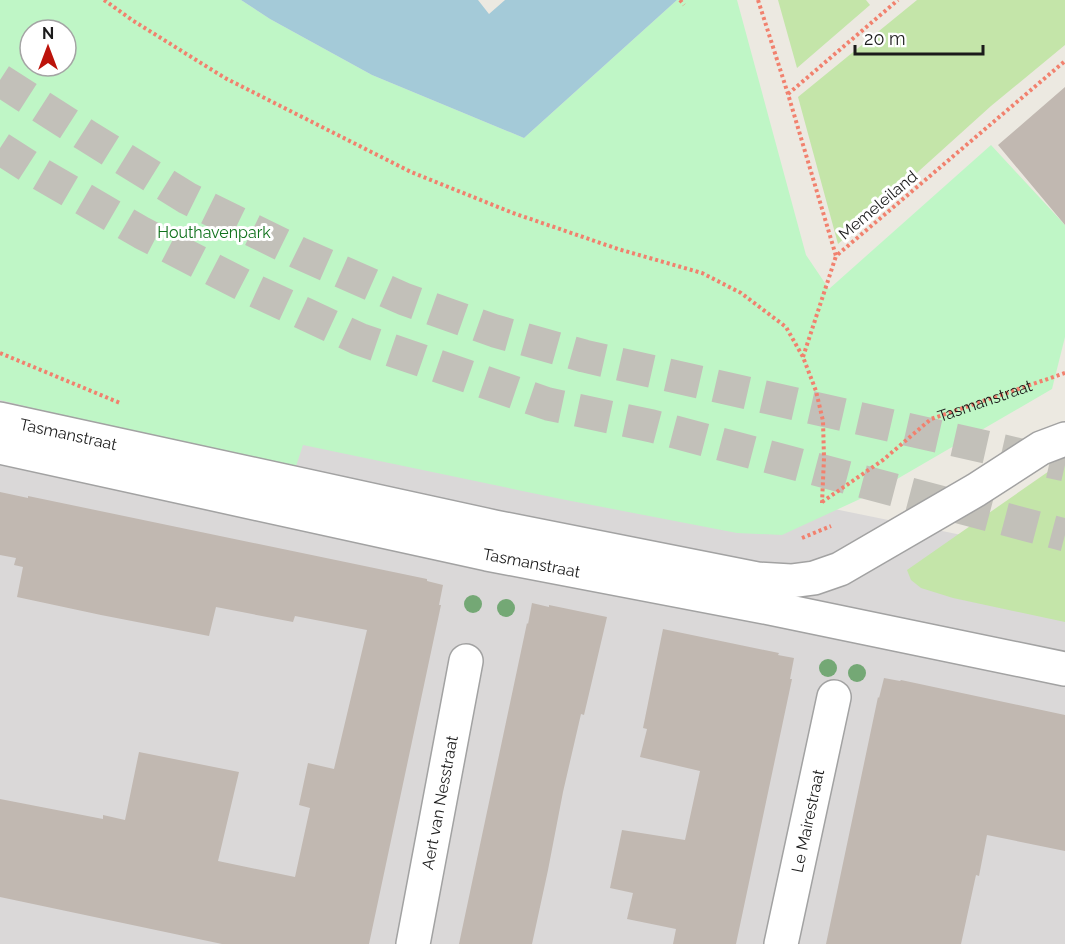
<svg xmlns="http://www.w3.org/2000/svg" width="1065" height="944" font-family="Raleway,sans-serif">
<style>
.residential{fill:#dad8d8}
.grass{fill:#c4e5a9}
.park{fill:#bff6c6;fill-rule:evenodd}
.water{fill:#a4cad8}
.building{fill:#c1b8b1}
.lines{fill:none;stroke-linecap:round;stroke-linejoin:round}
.trunk-tunnel{stroke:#c2c0b9;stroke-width:33;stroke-dasharray:33 16;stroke-linecap:butt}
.minor-casing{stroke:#a2a2a2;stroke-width:36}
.tertiary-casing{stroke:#a2a2a2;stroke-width:36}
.path{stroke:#f1816e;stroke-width:4;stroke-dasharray:3 3;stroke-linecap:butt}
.minor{stroke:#fff;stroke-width:33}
.tertiary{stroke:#fff;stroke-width:33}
.tree{fill:#74a875}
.labels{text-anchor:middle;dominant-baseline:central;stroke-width:6;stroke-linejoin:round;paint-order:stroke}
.street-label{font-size:16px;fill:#1b1b1b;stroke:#fff}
.park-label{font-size:16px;fill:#11721d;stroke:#fff}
</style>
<rect width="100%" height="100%" fill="#ece9e1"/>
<path class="residential" d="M 0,339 L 1065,556 L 1065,944 L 0,944 Z"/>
<path class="grass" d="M 778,0 L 866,0 L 870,5 L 797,68 Z
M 917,0 L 1065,0 L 1065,45 L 991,106 L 838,244 L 798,97 Z
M 1065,460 L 1065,622 L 953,598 L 921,588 L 911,580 L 907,570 Z"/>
<path class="park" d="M 0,0 L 241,0 L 270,19 L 372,75 L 524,138 L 677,0 L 737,0 L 806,255 L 829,289 L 991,145 L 1065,225 L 1065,337 L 1052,389 L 873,493 L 782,535 L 737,533 L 561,499 L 303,445 L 294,472 L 0,400 ZM 30,30 L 66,30 L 66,66 L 30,66 Z"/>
<path class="water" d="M 241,0 L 478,0 L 489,14 L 505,0 L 677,0 L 524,138 L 372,75 L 270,19 Z"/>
<path class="building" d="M 1065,87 L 1065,225 L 998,145 Z
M 0,492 L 28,498 L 28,496 L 427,579 L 427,581 L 443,585 L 439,605 L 441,605 L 369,944 L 222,944 L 0,897 L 0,799 L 103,819 L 103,815 L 125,820 L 139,752 L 239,772 L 218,861 L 295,877 L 310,808 L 299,805 L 308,763 L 334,769 L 367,630 L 295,616 L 293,622 L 216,607 L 209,636 L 101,615 L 17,597 L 23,567 L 14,565 L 16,558 L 0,555 Z
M 532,603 L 549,607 L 549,605 L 607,617 L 584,715 L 581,714 L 563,792 L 548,870 L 532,944 L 459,944 L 527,623 L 528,624 Z
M 663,629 L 779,653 L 778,655 L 794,658 L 790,679 L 792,679 L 736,944 L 673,944 L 676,929 L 627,919 L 633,893 L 610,888 L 622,830 L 685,840 L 700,771 L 640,757 L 647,729 L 643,728 Z
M 884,678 L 900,681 L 901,680 L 1065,715 L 1065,851 L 987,835 L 979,876 L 976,875 L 961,944 L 826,944 L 878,697 L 879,698 Z"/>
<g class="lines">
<path class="trunk-tunnel" d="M 0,80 L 87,136 L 187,198 L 299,253 L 404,299 L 495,331 L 584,356 L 1065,465
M 0,148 L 37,172 L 142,233 L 249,288 L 359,339 L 548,404 L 652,426 L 1065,535"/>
<g class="minor-casing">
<g id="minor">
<path id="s2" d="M 413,944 L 466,661"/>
<path id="s3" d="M 781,944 L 834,697"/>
</g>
</g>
<g class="tertiary-casing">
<g id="tertiary">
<path id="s4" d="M 0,419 L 495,527 L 757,579 L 791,581 L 814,578 L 840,569 L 976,490 L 1041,448 L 1065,439"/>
<path id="s5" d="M 0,447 L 487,554 L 770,608 L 1065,669"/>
</g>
</g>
<g class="path">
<path d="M 104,0 L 132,20 L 225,78 L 411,172 L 513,213 L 618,249 L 702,273 L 741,293 L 786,327 L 803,357 L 816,391 L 823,421 L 824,458 L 822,503"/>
<path d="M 680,0 L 684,5"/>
<path d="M 758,0 L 788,94 L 836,256 L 1065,61"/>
<path d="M 788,94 L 898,0"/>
<path d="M 0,353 L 120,403"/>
<path d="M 803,357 L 836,256"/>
<path id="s1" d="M 822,502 L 883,460 L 931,419 L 1065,373"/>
<path d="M 802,538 L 831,526"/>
</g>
<use href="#minor" class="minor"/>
<use href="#tertiary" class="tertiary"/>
</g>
<g class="tree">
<circle cx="473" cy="604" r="9"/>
<circle cx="506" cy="608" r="9"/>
<circle cx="828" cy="668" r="9"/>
<circle cx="857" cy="673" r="9"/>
</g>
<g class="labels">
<g class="street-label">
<text transform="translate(878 205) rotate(-40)">Memeleiland</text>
<text stroke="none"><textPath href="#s1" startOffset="194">Tasmanstraat</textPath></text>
<text stroke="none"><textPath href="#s4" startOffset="70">Tasmanstraat</textPath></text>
<text stroke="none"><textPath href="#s5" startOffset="544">Tasmanstraat</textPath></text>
<text stroke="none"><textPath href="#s2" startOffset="144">Aert van Nesstraat</textPath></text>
<text stroke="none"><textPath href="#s3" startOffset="126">Le Mairestraat</textPath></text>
</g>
<g class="park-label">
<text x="214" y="232">Houthavenpark</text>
</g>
</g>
<g transform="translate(48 48)"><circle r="28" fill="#ffffff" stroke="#a4a4a4" stroke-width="1.5"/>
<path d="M0-4.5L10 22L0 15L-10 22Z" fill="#bc130b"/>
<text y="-9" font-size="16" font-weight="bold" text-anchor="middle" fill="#1b1b1b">N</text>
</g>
<path d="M855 45v9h128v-9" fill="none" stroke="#1b1b1b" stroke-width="3"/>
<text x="864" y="45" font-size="18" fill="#1b1b1b" stroke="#ffffff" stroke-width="4.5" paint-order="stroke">20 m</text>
</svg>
